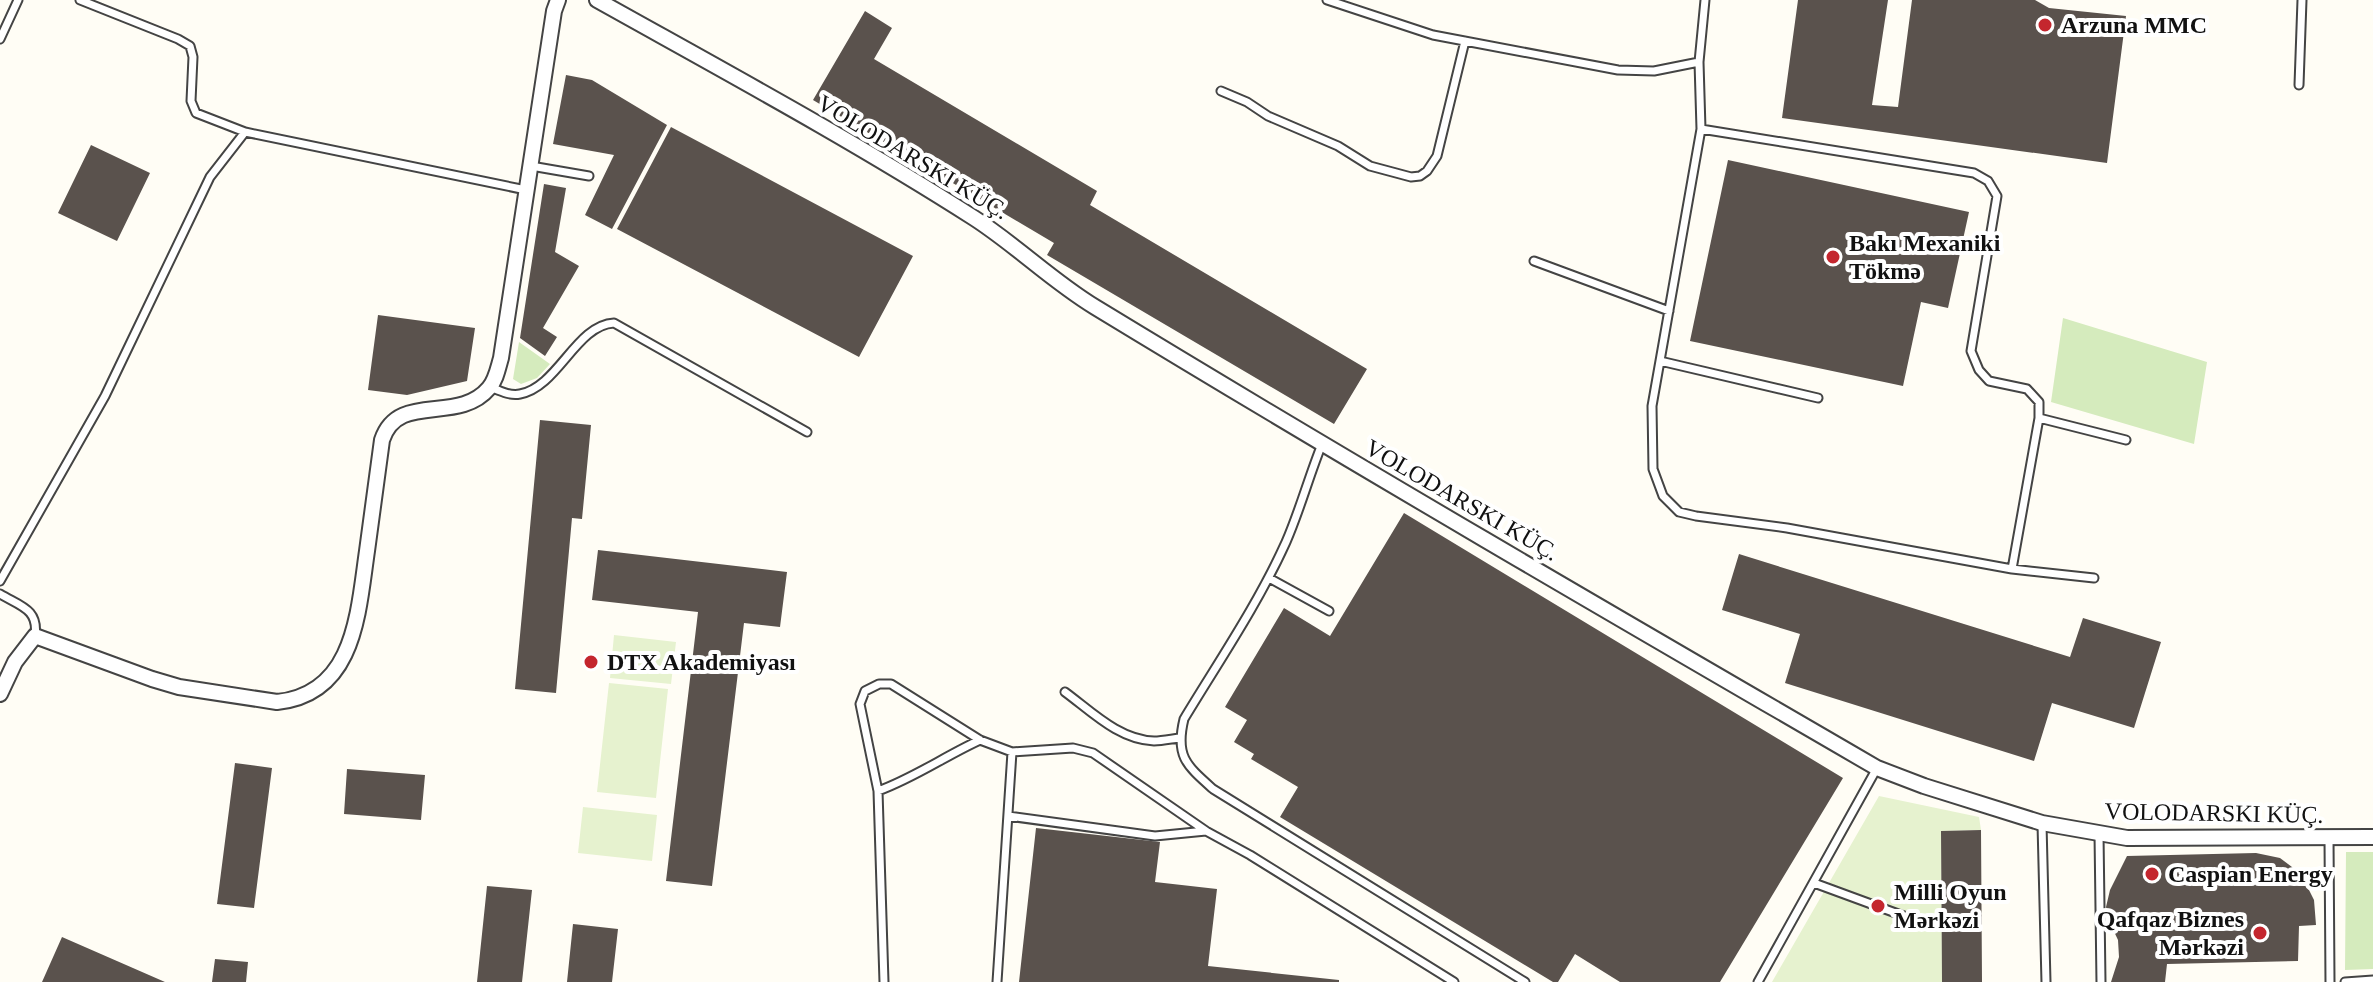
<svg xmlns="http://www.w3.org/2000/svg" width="2373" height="982" font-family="Georgia,serif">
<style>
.green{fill:#d5ebbd}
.pitch{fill:#e6f2cf}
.building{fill:#5a524d}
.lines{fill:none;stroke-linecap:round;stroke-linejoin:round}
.service-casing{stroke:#444;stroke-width:11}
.minor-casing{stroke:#444;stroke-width:18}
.service{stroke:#fff;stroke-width:7}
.minor{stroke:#fff;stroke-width:14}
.poi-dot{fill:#c4262e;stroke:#fff;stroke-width:3}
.labels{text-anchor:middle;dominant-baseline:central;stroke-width:8;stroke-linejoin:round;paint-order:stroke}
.poi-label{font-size:24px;font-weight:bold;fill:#111;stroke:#fff;text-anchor:start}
.street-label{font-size:24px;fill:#111;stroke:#fff}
</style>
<rect width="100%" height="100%" fill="#fffdf5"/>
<path class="green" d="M 2063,318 L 2207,362 L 2194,444 L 2051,402 Z
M 519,342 L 550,364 L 537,378 L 521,384 L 513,379 Z
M 2346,852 L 2373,852 L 2373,969 L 2345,970 Z"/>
<path class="pitch" d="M 614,635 L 676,642 L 671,684 L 610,678 Z
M 609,683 L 668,689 L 656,798 L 597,792 Z
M 1879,796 L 1979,817 L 1981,830 L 1941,831 L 1942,982 L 1772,982 Z
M 583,807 L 657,815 L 652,861 L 578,853 Z"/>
<path class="building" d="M 1798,0 L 1888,0 L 1872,105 L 1898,107 L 1912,0 L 2035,0 L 2049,8 L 2126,16 L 2107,163 L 1782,118 Z
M 865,11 L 892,28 L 874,59 L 1097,191 L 1090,205 L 1367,369 L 1334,424 L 1047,255 L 1054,243 L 813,100 Z
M 566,75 L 592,80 L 667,125 L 612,229 L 585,215 L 614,155 L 553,144 Z
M 671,127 L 913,256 L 859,357 L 617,229 Z
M 91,145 L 150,173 L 117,241 L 58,213 Z
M 1728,160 L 1969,212 L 1948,308 L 1921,302 L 1903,386 L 1690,341 Z
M 544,184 L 566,188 L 555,252 L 579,266 L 543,328 L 557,337 L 545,356 L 520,338 Z
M 378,315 L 475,328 L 467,381 L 407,395 L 368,390 Z
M 540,420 L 591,425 L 582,519 L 572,518 L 556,693 L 515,689 Z
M 1404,513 L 1843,778 L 1720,982 L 1620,982 L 1575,954 L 1558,982 L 1553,982 L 1280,817 L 1298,787 L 1251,759 L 1254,754 L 1234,742 L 1247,720 L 1225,707 L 1284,608 L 1330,636 Z
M 598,550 L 787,572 L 780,627 L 744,623 L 712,886 L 666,881 L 698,612 L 592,600 Z
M 1739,554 L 2070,657 L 2083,618 L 2161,642 L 2134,728 L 2052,703 L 2034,761 L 1785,683 L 1800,634 L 1722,610 Z
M 235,763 L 272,768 L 254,908 L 217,904 Z
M 347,769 L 425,775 L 421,820 L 344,814 Z
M 1036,828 L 1160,842 L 1155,882 L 1217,889 L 1208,966 L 1339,980 L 1339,982 L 1019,982 Z
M 1981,830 L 1982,982 L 1942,982 L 1941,831 Z
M 2256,853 L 2280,858 L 2292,867 L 2303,878 L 2314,900 L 2316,925 L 2299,926 L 2298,961 L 2167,964 L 2165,982 L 2111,982 L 2119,957 L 2118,940 L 2110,923 L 2106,907 L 2110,890 L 2127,856 Z
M 487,886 L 532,890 L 522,982 L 477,982 Z
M 573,924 L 618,929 L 612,982 L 567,982 Z
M 62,937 L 165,982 L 42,982 Z
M 215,959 L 248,962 L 246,982 L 212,982 Z"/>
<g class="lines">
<g class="service-casing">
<path id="service" d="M 80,0 L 178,39 L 190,46 L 193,57 L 191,101 L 196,113 L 245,132 L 526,190
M 1327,0 L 1433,35 L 1618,70 L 1654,71 L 1699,62
M 1705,0 L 1699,62 L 1701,129 L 1652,406 L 1653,469 L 1663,496 L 1679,512 L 1696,516 L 1787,528 L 2012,569 L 2094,578
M 0,39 L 18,0
M 2299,85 L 2302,0
M 1221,91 L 1247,102 L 1268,116 L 1338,146 L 1370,166 L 1411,177 L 1420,176 L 1427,171 L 1437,156 L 1465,41
M 1701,129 L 1974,173 L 1988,181 L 1997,196 L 1971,351 L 1979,370 L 1989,381 L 2027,389 L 2039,402 L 2039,418 L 2012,569
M 531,166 L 589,176
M 1534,261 L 1669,311
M 1660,361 L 1818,398
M 490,387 C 500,391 510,396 520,394 C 558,387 576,325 614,323 L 807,432
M 2039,418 L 2126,440
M 1322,444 C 1309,476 1300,510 1286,542 C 1258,604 1219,661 1184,719 C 1175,756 1186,765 1213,789 L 1525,982
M 1269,578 L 1329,611
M 0,581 L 105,396 L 210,177 L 245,132
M 0,594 C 20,606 39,609 35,636
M 1065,692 C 1091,711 1119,740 1154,741 C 1162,741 1171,739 1179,738
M 878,791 C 914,778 945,756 980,740
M 1008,816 L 1155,836 L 1206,831
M 2042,824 L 2046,982
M 2099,834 L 2101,982
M 2329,838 L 2330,982
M 1814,883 L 1931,926
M 884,982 L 878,791 L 860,704 L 865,691 L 879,684 L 891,684 L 980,740 L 1012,752 L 1073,748 L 1093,753 L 1206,831 L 1250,855 L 1454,982
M 997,982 L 1012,752
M 1758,982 L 1877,768
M 2345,982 L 2373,980"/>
</g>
<g class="minor-casing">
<path id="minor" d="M 597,0 C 724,71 852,140 974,218 C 1016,245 1052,281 1095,307 C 1353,464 1615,616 1877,768 L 1924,786 L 2042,823 L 2127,838 L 2373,837
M 0,694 L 15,662 L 35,636 L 152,679 L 179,687 L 277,702 C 355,694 358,613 367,551 C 372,514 377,477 382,440 C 398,391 458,425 489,388 C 496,380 498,368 501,358 L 554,11 L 558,0"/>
</g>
<use href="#service" class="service"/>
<use href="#minor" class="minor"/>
</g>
<g class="poi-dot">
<circle cx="2045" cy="25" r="8"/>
<circle cx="1833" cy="257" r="8"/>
<circle cx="591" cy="662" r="8"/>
<circle cx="2152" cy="874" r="8"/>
<circle cx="1878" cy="906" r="8"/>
<circle cx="2260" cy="933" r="8"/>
</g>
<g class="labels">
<g class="poi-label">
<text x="2061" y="25">Arzuna MMC</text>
<text x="1849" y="243">Bakı Mexaniki<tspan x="1849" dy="28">Tökmə</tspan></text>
<text x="607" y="662">DTX Akademiyası</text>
<text x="2168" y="874">Caspian Energy</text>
<text x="1894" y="892">Milli Oyun<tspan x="1894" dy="28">Mərkəzi</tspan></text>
<text x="2244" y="919" text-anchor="end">Qafqaz Biznes<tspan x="2244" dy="28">Mərkəzi</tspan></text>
</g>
<g class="street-label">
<text transform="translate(913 157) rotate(31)">VOLODARSKI KÜÇ.</text>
<text transform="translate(1462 500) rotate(30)">VOLODARSKI KÜÇ.</text>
<text transform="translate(2214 813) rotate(1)">VOLODARSKI KÜÇ.</text>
</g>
</g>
</svg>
